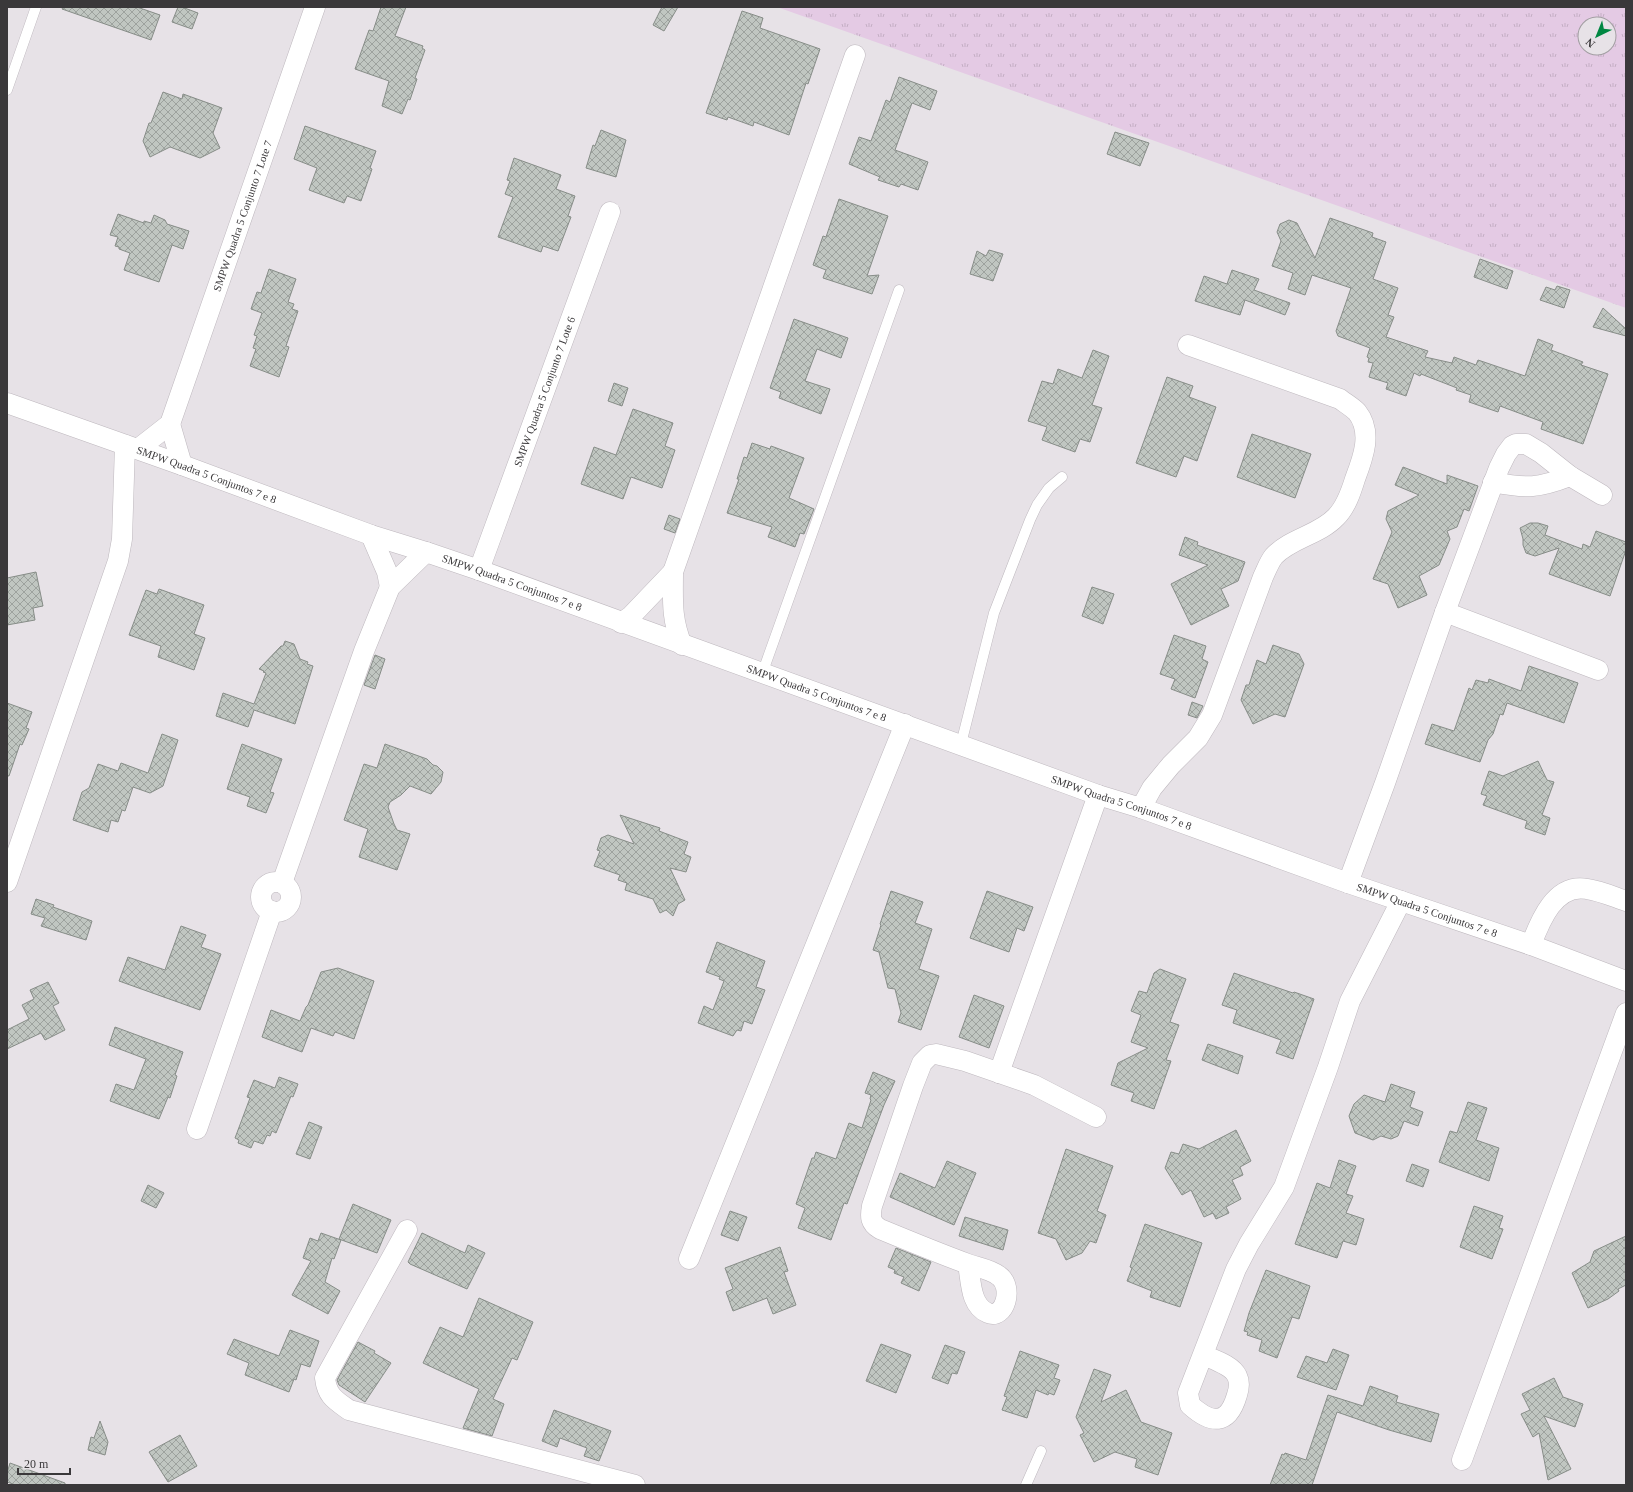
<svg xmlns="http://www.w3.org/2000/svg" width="1633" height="1492" font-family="Georgia,serif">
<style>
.grass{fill:url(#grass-tufts);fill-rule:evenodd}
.building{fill:url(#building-cross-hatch);stroke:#878d88}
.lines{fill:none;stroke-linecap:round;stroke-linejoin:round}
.lane-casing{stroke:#beb8be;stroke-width:11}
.street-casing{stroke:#beb8be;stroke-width:21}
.lane{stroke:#fff;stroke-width:10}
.street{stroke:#fff;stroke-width:20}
.labels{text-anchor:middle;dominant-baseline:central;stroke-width:3;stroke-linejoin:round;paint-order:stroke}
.street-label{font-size:11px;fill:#3a383a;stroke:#e7e2e7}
</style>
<defs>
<pattern id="grass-tufts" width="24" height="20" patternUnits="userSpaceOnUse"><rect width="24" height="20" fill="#e4cae4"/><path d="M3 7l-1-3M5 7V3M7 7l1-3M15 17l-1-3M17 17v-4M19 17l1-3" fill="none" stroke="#c4aec4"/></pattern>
<pattern id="building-cross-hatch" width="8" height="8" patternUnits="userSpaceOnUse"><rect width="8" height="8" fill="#c0c6c1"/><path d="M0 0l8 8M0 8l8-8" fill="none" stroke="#9da29e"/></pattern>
</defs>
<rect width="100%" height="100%" fill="#e7e2e7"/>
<path class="grass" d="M 777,7 L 1626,7 L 1626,308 ZM 1585,24 L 1609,24 L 1609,48 L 1585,48 Z"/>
<path class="building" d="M 63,7 L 137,7 L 160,15 L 151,40 L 62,9 Z
M 178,7 L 182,7 L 198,13 L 192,29 L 172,22 Z
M 381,7 L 406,7 L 395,36 L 423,46 L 422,48 L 425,50 L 415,78 L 417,79 L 410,100 L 408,99 L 402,114 L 382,106 L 389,81 L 355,69 L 369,30 L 373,31 Z
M 662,7 L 678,7 L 664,31 L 653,25 Z
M 742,11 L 763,18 L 760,28 L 820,49 L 808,84 L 806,83 L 789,135 L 754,122 L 753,126 L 728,117 L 727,120 L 706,113 Z
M 899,77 L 937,91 L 930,110 L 912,103 L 895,150 L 928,162 L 918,190 L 901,184 L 899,187 L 878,180 L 880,177 L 849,164 L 859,137 L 871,141 L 886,100 L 890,102 Z
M 163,92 L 182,99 L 183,94 L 222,108 L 213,133 L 220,148 L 200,158 L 170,147 L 150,157 L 143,141 L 149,123 L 151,123 Z
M 305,126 L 376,151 L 370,168 L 372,169 L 361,201 L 347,196 L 344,203 L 309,190 L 317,168 L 294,159 Z
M 601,130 L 626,140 L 616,177 L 586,168 L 593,145 L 595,146 Z
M 1115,132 L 1149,143 L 1140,166 L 1107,154 Z
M 514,158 L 561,175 L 556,189 L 575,196 L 568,216 L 571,217 L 558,251 L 543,246 L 541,252 L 498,237 L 513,197 L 505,194 L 510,181 L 507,180 Z
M 839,199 L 888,216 L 867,276 L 879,275 L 872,294 L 823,278 L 826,270 L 813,265 L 823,236 L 826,237 Z
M 118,214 L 144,223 L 144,221 L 151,223 L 154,215 L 165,220 L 167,224 L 189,231 L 183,249 L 172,245 L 159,282 L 124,270 L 130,253 L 119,249 L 119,247 L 115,246 L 118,237 L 110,235 Z
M 1330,218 L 1373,233 L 1372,237 L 1386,242 L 1373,279 L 1398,288 L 1388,315 L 1394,317 L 1386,337 L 1428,351 L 1425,357 L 1452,363 L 1454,357 L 1476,365 L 1478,360 L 1525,376 L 1538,339 L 1553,345 L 1551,350 L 1583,362 L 1581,365 L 1608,374 L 1583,444 L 1541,429 L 1543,422 L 1500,406 L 1498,412 L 1469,402 L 1471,395 L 1456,390 L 1457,388 L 1421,374 L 1420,376 L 1414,373 L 1406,396 L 1386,389 L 1388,383 L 1369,377 L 1373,363 L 1368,362 L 1369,358 L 1367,357 L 1370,348 L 1338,336 L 1336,331 L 1351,288 L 1312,275 L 1305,295 L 1288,289 L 1293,273 L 1272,266 L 1281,241 L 1277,232 L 1280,224 L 1289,220 L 1297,223 L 1315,258 Z
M 989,250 L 1003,254 L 993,281 L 970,274 L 977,251 L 986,256 Z
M 1480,259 L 1513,271 L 1507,289 L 1474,277 Z
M 269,269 L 296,279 L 288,302 L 294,304 L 292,309 L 298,311 L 286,346 L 289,347 L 279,377 L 250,366 L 256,349 L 253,348 L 257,336 L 254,335 L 262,313 L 251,309 L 257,292 L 261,293 Z
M 1232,270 L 1259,279 L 1254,290 L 1290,303 L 1285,315 L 1245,300 L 1240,315 L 1195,301 L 1204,276 L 1227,284 Z
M 1557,286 L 1570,290 L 1564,308 L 1540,300 L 1546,287 L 1555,290 Z
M 1603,308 L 1626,329 L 1626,336 L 1593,327 Z
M 794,319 L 848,338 L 841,358 L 817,349 L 805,381 L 830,389 L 821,414 L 779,398 L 781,392 L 770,388 Z
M 1093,350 L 1109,356 L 1092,405 L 1102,408 L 1090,442 L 1080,439 L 1075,452 L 1042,440 L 1047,427 L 1028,421 L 1042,381 L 1053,384 L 1058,369 L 1082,378 Z
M 1167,377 L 1193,386 L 1189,397 L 1216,407 L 1197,461 L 1184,456 L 1176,477 L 1136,463 Z
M 614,383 L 628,388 L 622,406 L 608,401 Z
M 633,409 L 673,423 L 665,446 L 675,450 L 662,488 L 631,477 L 623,499 L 581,484 L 594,447 L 616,455 Z
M 1252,434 L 1311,454 L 1295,498 L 1237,477 Z
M 752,443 L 770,449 L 771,446 L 804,458 L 789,498 L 814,509 L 804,534 L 800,533 L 795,547 L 768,537 L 772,527 L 727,513 L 739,479 L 737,479 L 744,457 L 747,458 Z
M 1403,467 L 1447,484 L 1447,475 L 1478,486 L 1469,511 L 1464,509 L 1457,527 L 1447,531 L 1450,539 L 1439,565 L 1419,576 L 1427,595 L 1398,608 L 1388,584 L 1373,579 L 1392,532 L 1386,519 L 1388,511 L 1419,495 L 1395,485 Z
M 669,515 L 680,519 L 675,533 L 664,529 Z
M 1530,523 L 1538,523 L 1548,526 L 1545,535 L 1582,549 L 1583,544 L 1590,547 L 1596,531 L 1626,542 L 1626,550 L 1610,596 L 1549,574 L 1559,548 L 1535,556 L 1526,553 L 1523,545 L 1523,539 L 1520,528 Z
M 1185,537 L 1198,542 L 1197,545 L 1245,562 L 1238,581 L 1221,589 L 1229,606 L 1191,625 L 1171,584 L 1208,565 L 1179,555 Z
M 36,572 L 43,606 L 33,608 L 35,620 L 7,625 L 7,578 Z
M 1092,587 L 1114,594 L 1103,624 L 1082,616 Z
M 159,589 L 204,605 L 194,634 L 205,638 L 194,670 L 158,657 L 161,646 L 129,635 L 146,590 L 157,594 Z
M 1174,635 L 1206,646 L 1202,659 L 1208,662 L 1195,698 L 1171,689 L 1175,679 L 1160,674 Z
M 285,641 L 294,644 L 300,659 L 308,662 L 307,664 L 313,666 L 295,724 L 254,710 L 248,727 L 216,716 L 223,693 L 254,704 L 266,673 L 263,672 L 264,671 L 259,669 L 281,646 L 283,646 Z
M 1273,645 L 1299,654 L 1304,664 L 1285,717 L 1275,714 L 1253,724 L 1241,700 L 1246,685 L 1249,685 L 1257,660 L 1266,664 Z
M 375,655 L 385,659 L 375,689 L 364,685 Z
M 1529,666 L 1578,683 L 1564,723 L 1507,703 L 1503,715 L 1500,714 L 1493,734 L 1488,740 L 1480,762 L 1425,744 L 1432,724 L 1454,731 L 1469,688 L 1472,690 L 1476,680 L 1488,683 L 1489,679 L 1521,691 Z
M 1192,702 L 1203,706 L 1197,718 L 1188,715 Z
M 7,703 L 32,712 L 26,728 L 29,729 L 22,745 L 20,744 L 9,776 L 7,776 Z
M 162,734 L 178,740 L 163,786 L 150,793 L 133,787 L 125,811 L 122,810 L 118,822 L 111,820 L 108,832 L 73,820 L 82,792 L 89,788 L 98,764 L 118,771 L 121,763 L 148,773 Z
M 242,744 L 282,759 L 270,792 L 274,793 L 266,813 L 247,806 L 250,797 L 227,789 Z
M 385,744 L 427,759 L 433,765 L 437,766 L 443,772 L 441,782 L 431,794 L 410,786 L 401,795 L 390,802 L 388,807 L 394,824 L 397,830 L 410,834 L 397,870 L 359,857 L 368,829 L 344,820 L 364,764 L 377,768 Z
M 1538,761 L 1547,780 L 1554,782 L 1542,815 L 1550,818 L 1545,835 L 1525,828 L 1527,821 L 1483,805 L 1487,796 L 1481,794 L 1489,771 L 1503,776 Z
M 620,815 L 660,828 L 659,831 L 688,842 L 684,854 L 691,857 L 686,872 L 670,868 L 685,900 L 678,904 L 673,916 L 666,910 L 660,913 L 653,899 L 625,890 L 627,883 L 618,880 L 620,875 L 594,866 L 600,851 L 597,850 L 601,838 L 608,835 L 634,844 Z
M 891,891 L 923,902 L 915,923 L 932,929 L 919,969 L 939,976 L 921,1030 L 898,1022 L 901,1013 L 895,989 L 888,988 L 879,952 L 873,950 L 881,925 L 880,924 Z
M 987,891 L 1033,907 L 1024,931 L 1017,928 L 1009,952 L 970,938 Z
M 36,899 L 54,905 L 53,907 L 92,921 L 86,940 L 41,926 L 45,918 L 31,914 Z
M 181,926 L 206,935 L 201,947 L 221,954 L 200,1010 L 119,981 L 128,957 L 165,970 Z
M 717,942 L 765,961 L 756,987 L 765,990 L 752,1024 L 744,1021 L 741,1031 L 737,1030 L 733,1036 L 698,1023 L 704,1006 L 713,1010 L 724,981 L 719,979 L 720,977 L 706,972 Z
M 338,968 L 374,981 L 354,1039 L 335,1032 L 333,1036 L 311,1028 L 302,1052 L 262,1037 L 271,1010 L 300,1021 L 306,1007 L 308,1005 L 321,972 Z
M 1160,969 L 1186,979 L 1170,1022 L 1179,1025 L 1166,1060 L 1171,1061 L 1154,1109 L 1131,1101 L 1134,1093 L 1111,1085 L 1118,1063 L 1148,1048 L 1131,1042 L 1141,1015 L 1131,1011 L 1139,991 L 1147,993 L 1154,973 Z
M 1234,973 L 1293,993 L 1294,992 L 1314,999 L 1293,1059 L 1276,1053 L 1281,1040 L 1233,1023 L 1237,1010 L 1222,1005 Z
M 48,982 L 59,1003 L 53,1006 L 65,1030 L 45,1040 L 41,1033 L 7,1049 L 7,1030 L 29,1019 L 22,1005 L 34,999 L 30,990 Z
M 974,995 L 1004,1006 L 989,1048 L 959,1037 Z
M 115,1027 L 183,1052 L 175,1075 L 177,1076 L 170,1098 L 168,1097 L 159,1119 L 110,1101 L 116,1084 L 134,1090 L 146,1059 L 109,1045 Z
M 1208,1044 L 1243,1056 L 1238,1074 L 1202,1060 Z
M 873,1072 L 895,1081 L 884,1105 L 847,1204 L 844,1203 L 831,1240 L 798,1228 L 805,1208 L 796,1204 L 812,1158 L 814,1158 L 816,1152 L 836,1159 L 849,1123 L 862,1128 L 871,1100 L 870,1099 L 871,1095 L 865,1093 Z
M 279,1077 L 298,1084 L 293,1097 L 291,1096 L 276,1133 L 272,1131 L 270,1136 L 267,1135 L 263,1144 L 254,1141 L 251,1148 L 238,1143 L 239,1140 L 235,1138 L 250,1098 L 247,1097 L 254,1080 L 275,1088 Z
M 1391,1084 L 1415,1092 L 1410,1107 L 1423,1112 L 1418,1126 L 1404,1121 L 1398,1136 L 1391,1139 L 1381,1136 L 1373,1140 L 1355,1133 L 1349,1116 L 1354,1104 L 1364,1095 L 1385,1102 Z
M 1468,1102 L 1487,1108 L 1476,1140 L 1499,1148 L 1489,1181 L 1439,1162 L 1450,1131 L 1457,1133 Z
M 309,1122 L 322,1127 L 310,1159 L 296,1154 Z
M 1236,1130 L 1251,1161 L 1240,1167 L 1243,1175 L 1232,1180 L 1241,1199 L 1226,1207 L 1229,1213 L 1216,1219 L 1213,1213 L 1204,1217 L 1191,1190 L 1182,1195 L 1165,1168 L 1171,1152 L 1179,1154 L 1183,1144 L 1199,1149 Z
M 1066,1149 L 1113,1166 L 1097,1211 L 1106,1215 L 1096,1243 L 1090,1241 L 1082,1253 L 1066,1260 L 1056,1239 L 1038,1233 Z
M 1339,1160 L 1356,1166 L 1346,1194 L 1353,1196 L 1346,1213 L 1364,1219 L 1356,1245 L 1343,1241 L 1337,1258 L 1295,1244 L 1317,1183 L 1330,1188 Z
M 947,1161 L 976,1173 L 954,1225 L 890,1197 L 900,1173 L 935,1188 Z
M 1412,1164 L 1429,1170 L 1423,1187 L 1406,1181 Z
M 148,1185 L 164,1193 L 156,1208 L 141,1201 Z
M 353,1204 L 391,1220 L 377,1253 L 339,1239 Z
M 1474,1206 L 1503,1216 L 1499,1228 L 1503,1229 L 1492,1259 L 1460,1247 Z
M 730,1211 L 747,1217 L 738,1241 L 721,1235 Z
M 965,1217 L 1008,1230 L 1003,1250 L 959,1236 Z
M 1145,1224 L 1202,1243 L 1180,1307 L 1150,1297 L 1152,1291 L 1127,1281 L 1132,1268 L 1130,1267 Z
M 321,1233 L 341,1240 L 334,1259 L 332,1258 L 325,1282 L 340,1291 L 328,1314 L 292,1295 L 311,1261 L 303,1258 L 310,1238 L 318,1241 Z
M 422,1233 L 465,1253 L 468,1245 L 485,1253 L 467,1289 L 410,1264 L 408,1262 Z
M 1626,1236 L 1626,1285 L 1618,1289 L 1619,1291 L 1608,1299 L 1588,1308 L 1572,1273 L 1590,1262 L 1594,1251 Z
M 780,1247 L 788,1271 L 784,1272 L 796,1305 L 773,1314 L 767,1298 L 733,1311 L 726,1292 L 733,1289 L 725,1268 Z
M 896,1248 L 931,1262 L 919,1291 L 901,1283 L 904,1277 L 894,1273 L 895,1270 L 888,1267 Z
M 1266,1270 L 1310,1286 L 1299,1319 L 1292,1317 L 1277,1358 L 1259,1351 L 1262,1340 L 1247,1335 L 1248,1332 L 1244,1331 L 1249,1313 Z
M 479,1298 L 533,1322 L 517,1360 L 512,1358 L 493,1399 L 504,1404 L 492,1436 L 463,1428 L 479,1389 L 423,1363 L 440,1327 L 463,1337 Z
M 290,1330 L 319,1341 L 310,1367 L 301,1364 L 296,1380 L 294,1379 L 289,1392 L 245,1375 L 249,1363 L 227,1354 L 234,1339 L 279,1356 Z
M 358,1342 L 375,1351 L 374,1353 L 391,1363 L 365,1402 L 339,1385 L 337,1380 Z
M 881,1344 L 911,1355 L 896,1393 L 866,1381 Z
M 945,1345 L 965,1352 L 957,1374 L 952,1373 L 948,1384 L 932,1378 Z
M 1333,1349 L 1349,1355 L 1336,1390 L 1297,1377 L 1306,1356 L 1327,1363 Z
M 1020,1351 L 1059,1365 L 1054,1378 L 1060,1380 L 1054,1395 L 1049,1393 L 1048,1395 L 1036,1390 L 1027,1418 L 1002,1410 L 1007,1397 L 1004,1396 Z
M 1094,1369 L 1111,1375 L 1101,1402 L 1126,1390 L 1141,1422 L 1172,1433 L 1158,1475 L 1135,1467 L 1137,1459 L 1115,1452 L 1094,1462 L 1080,1435 L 1084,1433 L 1076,1417 Z
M 1554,1378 L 1563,1397 L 1583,1404 L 1575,1427 L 1544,1416 L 1571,1469 L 1548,1480 L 1539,1433 L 1533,1437 L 1521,1414 L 1530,1410 L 1522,1394 Z
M 1370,1386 L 1398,1396 L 1396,1402 L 1439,1414 L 1431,1442 L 1389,1430 L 1337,1412 L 1312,1485 L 1270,1485 L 1282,1454 L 1284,1455 L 1285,1453 L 1306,1460 L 1328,1395 L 1363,1406 Z
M 554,1410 L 611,1431 L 599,1461 L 584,1456 L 587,1448 L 560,1438 L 557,1447 L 542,1441 Z
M 100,1421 L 108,1442 L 105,1455 L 88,1450 L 91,1437 L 94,1438 Z
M 180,1435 L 197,1466 L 168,1482 L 149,1452 Z
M 10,1463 L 65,1483 L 65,1485 L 16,1485 L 7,1482 L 7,1473 Z"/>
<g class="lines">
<g class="lane-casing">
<path id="lane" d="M 7,90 L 36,7
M 762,674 L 899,290
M 961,744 L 994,613 L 1030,520 L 1037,505 L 1049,488 L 1062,477
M 1026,1485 L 1041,1451"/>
</g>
<g class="street-casing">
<g id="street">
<path id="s1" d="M 7,403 L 182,465 L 371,535 L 426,552 L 479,570 L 1098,795 L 1141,808 L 1348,883 L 1531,945 L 1626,981"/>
<path d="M 170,424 L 182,465"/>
<path id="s2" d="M 138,449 L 170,424 L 315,7"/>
<path d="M 1493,482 C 1527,489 1539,488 1570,476"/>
<path d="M 371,535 L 387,572 L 390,587"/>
<path id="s3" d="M 479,570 L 610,212"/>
<path d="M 1445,612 L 1598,670"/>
<path d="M 621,623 L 631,616 L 673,572"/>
<path d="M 682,645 C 671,618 673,600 673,572 L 855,55"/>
<path d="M 1141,808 L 1152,788 L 1171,765 L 1198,738 L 1212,715 L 1263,577 C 1266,571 1269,562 1274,556 C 1291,538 1319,535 1336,517 C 1346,507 1351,492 1355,479 C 1363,458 1373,432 1357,412 C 1352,407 1345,403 1340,399 L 1188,345"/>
<path d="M 7,882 L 118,561 L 122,539 L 125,445"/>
<circle cx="276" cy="897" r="15"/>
<path d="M 282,883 L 364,651 L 390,587 L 426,552"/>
<path d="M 1348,883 L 1385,783 L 1445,612 L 1499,468 L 1506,454 L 1512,446 L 1516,444 L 1526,444 L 1541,453 L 1570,476 L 1602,495"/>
<path d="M 1531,945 C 1540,921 1555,883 1587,889 C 1601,891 1614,897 1626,901"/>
<path d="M 999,1073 L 1098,795"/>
<path d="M 197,1129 L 272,911"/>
<path d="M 407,1230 L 325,1378 C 327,1396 335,1400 349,1410 L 635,1485"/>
<path d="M 689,1259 L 905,724"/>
<path d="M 968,1264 C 971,1280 970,1306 988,1313 C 1005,1320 1014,1287 999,1276 C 990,1269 979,1268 968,1264 C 938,1253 909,1241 880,1229 C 870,1223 870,1217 872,1206 L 913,1086 L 922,1063 L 930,1055 L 936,1054 L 965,1061 L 1034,1085 L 1096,1117"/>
<path d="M 1203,1355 C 1214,1360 1232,1365 1237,1376 C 1240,1382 1239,1389 1237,1395 C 1228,1426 1211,1424 1190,1405 L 1188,1393 L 1236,1269 L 1249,1244 L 1284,1187 L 1328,1067 L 1350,1001 L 1401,901"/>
<path d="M 1462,1460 L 1626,1013"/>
</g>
</g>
<use href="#lane" class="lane"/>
<use href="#street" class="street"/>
</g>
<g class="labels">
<g class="street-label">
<text stroke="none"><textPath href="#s2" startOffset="261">SMPW Quadra 5 Conjunto 7 Lote 7</textPath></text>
<text stroke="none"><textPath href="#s3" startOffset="190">SMPW Quadra 5 Conjunto 7 Lote 6</textPath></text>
<text stroke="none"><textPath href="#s1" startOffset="212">SMPW Quadra 5 Conjuntos 7 e 8</textPath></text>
<text stroke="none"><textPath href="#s1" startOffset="536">SMPW Quadra 5 Conjuntos 7 e 8</textPath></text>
<text stroke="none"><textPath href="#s1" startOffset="860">SMPW Quadra 5 Conjuntos 7 e 8</textPath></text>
<text stroke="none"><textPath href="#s1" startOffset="1184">SMPW Quadra 5 Conjuntos 7 e 8</textPath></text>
<text stroke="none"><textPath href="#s1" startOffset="1508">SMPW Quadra 5 Conjuntos 7 e 8</textPath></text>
</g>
</g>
<rect width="1633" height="1492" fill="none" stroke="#3a383a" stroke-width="16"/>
<g transform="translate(1597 36) rotate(223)"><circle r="19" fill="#e7e2e7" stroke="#a29ea2"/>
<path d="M0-3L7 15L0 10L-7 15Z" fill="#008742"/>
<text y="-6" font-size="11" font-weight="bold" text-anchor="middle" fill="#3a383a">N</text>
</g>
<path d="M18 1468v6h52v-6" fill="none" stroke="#3a383a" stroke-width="2"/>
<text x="24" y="1468" font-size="12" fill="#3a383a" stroke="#e7e2e7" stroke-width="3" paint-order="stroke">20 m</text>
</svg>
